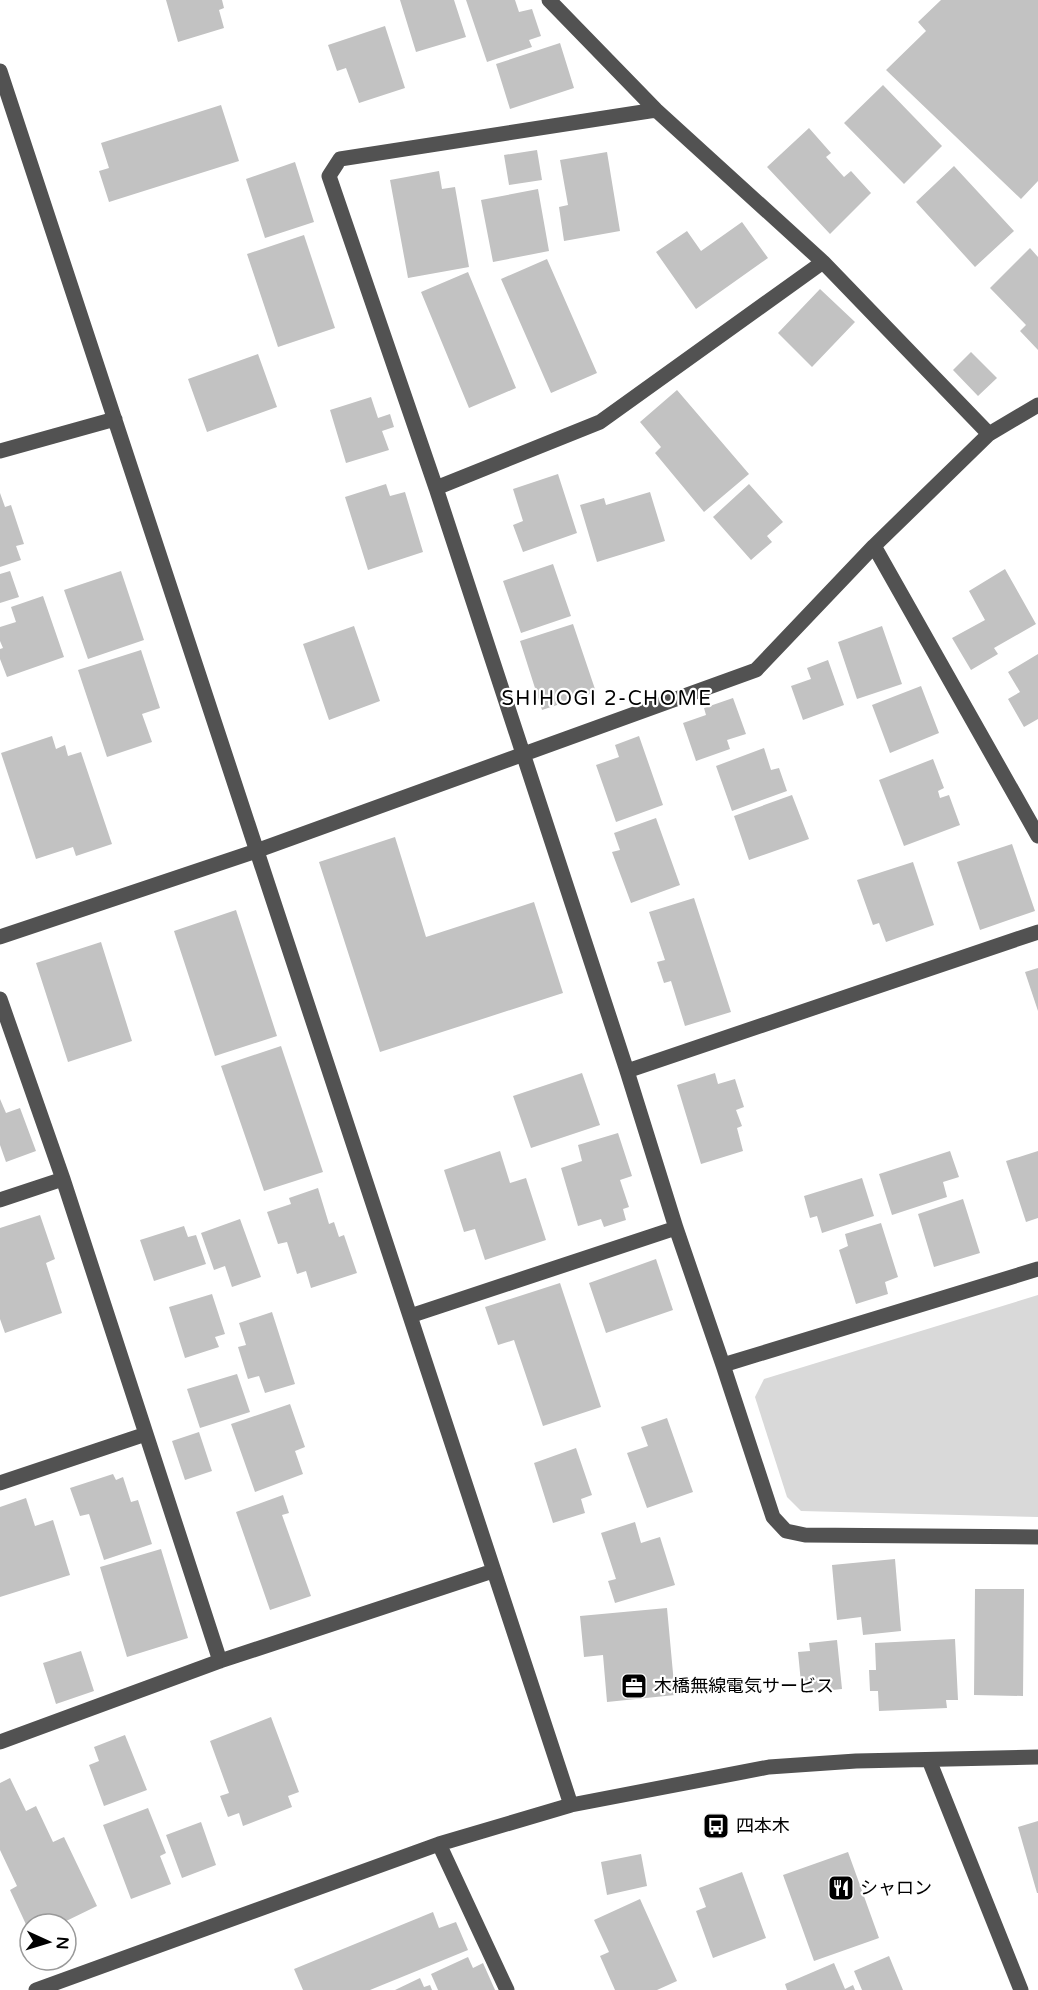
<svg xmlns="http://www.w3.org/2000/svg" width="1038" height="1990" font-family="'Varela Round','Noto Sans JP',sans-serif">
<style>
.green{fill:#d9d9d9}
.building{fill:#c2c2c2}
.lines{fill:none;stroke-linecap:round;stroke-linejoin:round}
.minor{stroke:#525252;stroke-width:15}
.labels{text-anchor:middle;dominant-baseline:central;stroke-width:4.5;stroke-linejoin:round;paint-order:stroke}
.poi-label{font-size:18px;fill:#000;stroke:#fff;text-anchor:start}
.neighbourhood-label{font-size:20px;letter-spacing:1.5px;fill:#000;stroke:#fff}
</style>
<rect width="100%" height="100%" fill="#fff"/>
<path class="green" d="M 1038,1295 L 1038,1517 L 801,1511 L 787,1497 L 755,1397 L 764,1379 Z"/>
<path class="building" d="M 166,0 L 222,0 L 224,8 L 219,10 L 224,28 L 178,42 Z
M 400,0 L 454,0 L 466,37 L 416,52 Z
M 466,0 L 515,0 L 519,12 L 532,9 L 541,36 L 529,40 L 532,47 L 487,62 Z
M 941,0 L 1038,0 L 1038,181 L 1021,199 L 886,70 L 926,31 L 918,22 Z
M 385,26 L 405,88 L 359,103 L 346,68 L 337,71 L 328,45 Z
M 560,43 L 574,88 L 510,109 L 496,64 Z
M 883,85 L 942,146 L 904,184 L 844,123 Z
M 221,105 L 239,161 L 109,202 L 99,171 L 109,168 L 101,143 Z
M 809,128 L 831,153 L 826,157 L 844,177 L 851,171 L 871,193 L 830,234 L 767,167 Z
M 537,150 L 542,180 L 509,185 L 504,155 Z
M 607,152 L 620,231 L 564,241 L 559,207 L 568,205 L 560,160 Z
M 295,162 L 314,222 L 265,238 L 246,179 Z
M 954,166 L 1014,231 L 975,267 L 916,202 Z
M 439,171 L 442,189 L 455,187 L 469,267 L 408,278 L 390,180 Z
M 538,189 L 549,251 L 493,262 L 481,200 Z
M 742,222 L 768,258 L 696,309 L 656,252 L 687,231 L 701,251 Z
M 304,235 L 335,328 L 278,347 L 247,254 Z
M 1030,248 L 1038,257 L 1038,350 L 1020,331 L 1026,325 L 990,288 Z
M 547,259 L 597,373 L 551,393 L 501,279 Z
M 468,272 L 516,388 L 469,408 L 421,292 Z
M 820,289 L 855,322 L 812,367 L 778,333 Z
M 971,352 L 997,378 L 978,396 L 953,370 Z
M 258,354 L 277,407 L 207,432 L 188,379 Z
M 677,390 L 749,474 L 704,512 L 655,453 L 661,447 L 640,422 Z
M 371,397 L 378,418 L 390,414 L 394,427 L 382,431 L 389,450 L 346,463 L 330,410 Z
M 558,474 L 577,533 L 523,552 L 513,525 L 523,521 L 513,489 Z
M 386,484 L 390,496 L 405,492 L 423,552 L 368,570 L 345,497 Z
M 749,484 L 783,522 L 767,536 L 772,542 L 751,560 L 713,517 Z
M 650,492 L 665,541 L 597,562 L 580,505 L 604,498 L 606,505 Z
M 0,493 L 5,507 L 11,505 L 24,544 L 16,546 L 21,560 L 0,567 Z
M 553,564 L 571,616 L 521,633 L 503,581 Z
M 1005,569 L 1036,624 L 994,648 L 998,654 L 971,670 L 952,638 L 985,620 L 969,591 Z
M 10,571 L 19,597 L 0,603 L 0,574 Z
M 121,571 L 144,640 L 88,659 L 64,590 Z
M 43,596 L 64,657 L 7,677 L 0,659 L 0,649 L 3,648 L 0,641 L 0,627 L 16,622 L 11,607 Z
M 573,624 L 596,692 L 542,710 L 520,641 Z
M 354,626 L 380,701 L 329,720 L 303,644 Z
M 882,626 L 902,684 L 857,699 L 838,642 Z
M 141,650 L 160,708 L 142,714 L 152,742 L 107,757 L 78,670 Z
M 1038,654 L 1038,719 L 1024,727 L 1008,699 L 1020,692 L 1008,672 Z
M 828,660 L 844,705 L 803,720 L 791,686 L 811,679 L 807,668 Z
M 921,686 L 939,733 L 890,753 L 872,705 Z
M 733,698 L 746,734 L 727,740 L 730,749 L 696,761 L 683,723 L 706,715 L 704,708 Z
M 52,736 L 56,749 L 65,745 L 68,756 L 81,752 L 112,844 L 76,856 L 73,847 L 36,859 L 1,753 Z
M 639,736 L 663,805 L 616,822 L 596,765 L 619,757 L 615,745 Z
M 764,748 L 771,770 L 779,768 L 787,791 L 732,811 L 716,766 Z
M 933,759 L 944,788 L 938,791 L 940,798 L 949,795 L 960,825 L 904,846 L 879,780 Z
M 792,795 L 809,839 L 749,860 L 734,816 Z
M 656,818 L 680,885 L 631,903 L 612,852 L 620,850 L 614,833 Z
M 395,837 L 426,937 L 534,902 L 563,993 L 380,1052 L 319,862 Z
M 1012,844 L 1035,911 L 980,930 L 957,862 Z
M 913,862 L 934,925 L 886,942 L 879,923 L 873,925 L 857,880 Z
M 694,898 L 731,1012 L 685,1026 L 671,981 L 664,983 L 657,962 L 665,960 L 649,912 Z
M 236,910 L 277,1036 L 215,1056 L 174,931 Z
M 101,942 L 132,1041 L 68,1062 L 36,963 Z
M 1038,968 L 1038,1011 L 1025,972 Z
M 281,1046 L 323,1172 L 264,1191 L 221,1066 Z
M 582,1073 L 600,1125 L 531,1148 L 513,1096 Z
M 715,1073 L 718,1084 L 735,1079 L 744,1107 L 736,1110 L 742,1126 L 737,1128 L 743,1151 L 701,1164 L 677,1085 Z
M 0,1099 L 6,1113 L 20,1108 L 36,1151 L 6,1162 L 0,1145 Z
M 618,1133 L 632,1176 L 620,1180 L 629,1207 L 623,1209 L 626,1220 L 604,1227 L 601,1219 L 578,1226 L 561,1168 L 582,1161 L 578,1145 Z
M 500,1151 L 510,1183 L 526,1178 L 546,1240 L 485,1260 L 475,1229 L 464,1232 L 444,1170 Z
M 950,1151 L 959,1177 L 943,1182 L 947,1197 L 892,1215 L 879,1174 Z
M 1038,1151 L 1038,1218 L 1026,1222 L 1006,1161 Z
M 862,1178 L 874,1216 L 822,1233 L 817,1216 L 810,1218 L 804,1196 Z
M 318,1188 L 329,1224 L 334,1222 L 339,1237 L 344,1235 L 357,1273 L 311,1288 L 306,1271 L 297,1274 L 287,1242 L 278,1244 L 267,1212 L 291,1204 L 289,1198 Z
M 963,1199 L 980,1253 L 934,1267 L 918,1214 Z
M 40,1215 L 55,1259 L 46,1263 L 62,1313 L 5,1333 L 0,1319 L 0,1228 Z
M 240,1219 L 261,1277 L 232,1287 L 225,1266 L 214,1270 L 201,1233 Z
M 881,1223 L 898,1277 L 885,1282 L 888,1294 L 856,1304 L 839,1250 L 848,1246 L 845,1234 Z
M 184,1226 L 188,1237 L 196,1235 L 206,1264 L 154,1281 L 140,1240 Z
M 656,1259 L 673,1310 L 606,1333 L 589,1283 Z
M 560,1283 L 601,1407 L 543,1426 L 514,1340 L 498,1345 L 485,1307 Z
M 212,1294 L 225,1334 L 215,1337 L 219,1347 L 185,1358 L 169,1307 Z
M 272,1312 L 295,1384 L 265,1393 L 259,1376 L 248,1379 L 238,1347 L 246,1345 L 239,1323 Z
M 237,1374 L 250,1412 L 200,1428 L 187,1389 Z
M 290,1404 L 305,1447 L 295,1451 L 303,1474 L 255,1492 L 231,1424 Z
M 667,1418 L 693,1492 L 647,1508 L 627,1453 L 648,1446 L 641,1427 Z
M 199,1432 L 212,1471 L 185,1480 L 172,1441 Z
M 576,1448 L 592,1495 L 581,1499 L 585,1513 L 553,1523 L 534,1463 Z
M 113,1474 L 116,1480 L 123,1477 L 131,1502 L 138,1500 L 152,1544 L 104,1560 L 89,1514 L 80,1516 L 70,1488 Z
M 283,1495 L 289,1513 L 282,1515 L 311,1596 L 270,1610 L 236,1512 Z
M 26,1498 L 35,1526 L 53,1520 L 70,1575 L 0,1597 L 0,1507 Z
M 635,1522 L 641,1543 L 660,1537 L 675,1585 L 615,1603 L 608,1581 L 616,1579 L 601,1533 Z
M 161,1549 L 188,1638 L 127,1657 L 100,1567 Z
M 895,1559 L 901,1631 L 863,1635 L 861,1617 L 837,1620 L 832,1565 Z
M 975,1589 L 1024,1589 L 1023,1696 L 974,1695 Z
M 667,1608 L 675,1695 L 607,1702 L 603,1655 L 584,1657 L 580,1616 Z
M 955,1639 L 958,1700 L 946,1700 L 947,1708 L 879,1711 L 878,1691 L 870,1691 L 869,1670 L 876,1670 L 875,1643 Z
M 837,1640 L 842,1689 L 802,1693 L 798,1652 L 810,1651 L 809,1643 Z
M 81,1651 L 94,1691 L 56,1704 L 43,1663 Z
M 271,1717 L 299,1792 L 288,1796 L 292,1807 L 243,1826 L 239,1813 L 228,1817 L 220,1796 L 229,1793 L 210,1741 Z
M 125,1735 L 147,1790 L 104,1806 L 89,1765 L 99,1761 L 94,1747 Z
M 10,1778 L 26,1811 L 36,1806 L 53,1842 L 64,1837 L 97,1906 L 60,1924 L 30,1924 L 30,1933 L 10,1890 L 17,1886 L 0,1850 L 0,1783 Z
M 148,1808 L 166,1853 L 160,1856 L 171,1884 L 131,1899 L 103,1825 Z
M 1038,1821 L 1038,1893 L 1037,1893 L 1018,1827 Z
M 201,1822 L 216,1865 L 182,1878 L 166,1835 Z
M 848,1852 L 879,1938 L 814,1961 L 783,1875 Z
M 641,1854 L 647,1886 L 607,1895 L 601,1862 Z
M 742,1872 L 766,1938 L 713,1958 L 696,1911 L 706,1907 L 699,1888 Z
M 640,1899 L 677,1981 L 657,1990 L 615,1990 L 600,1956 L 609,1952 L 594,1920 Z
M 433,1912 L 439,1928 L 456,1922 L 468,1950 L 370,1990 L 303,1990 L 294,1969 Z
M 889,1956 L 903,1990 L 862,1990 L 854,1971 Z
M 468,1957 L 473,1968 L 483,1963 L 495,1990 L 438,1990 L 431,1974 Z
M 834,1963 L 845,1989 L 853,1985 L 855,1990 L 787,1990 L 785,1984 Z
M 420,1978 L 424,1987 L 430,1985 L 432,1990 L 395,1990 Z"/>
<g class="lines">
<path class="minor" d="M 549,0 L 656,110 L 823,262 L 989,434
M 0,71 L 571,1805
M 656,110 L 340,159 L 329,176 L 436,488 L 600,422 L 823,262
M 0,451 L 115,419
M 436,488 L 627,1071 L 676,1228 L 723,1365 L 773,1517 L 786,1531 L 805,1535 L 1038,1537
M 874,546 L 1038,836
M 0,937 L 256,851 L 756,670 L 874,546 L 989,434 L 1038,405
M 0,999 L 63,1179 L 220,1661
M 627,1071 L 1038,932
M 0,1200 L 63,1179
M 410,1316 L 676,1228
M 723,1365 L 1038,1269
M 0,1483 L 146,1434
M 0,1742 L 220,1661 L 493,1571
M 929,1760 L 1021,1990
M 439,1844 L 507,1990
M 36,1990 L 439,1844 L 571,1805 L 769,1767 L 856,1761 L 1038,1757"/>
</g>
<defs>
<g id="office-square" transform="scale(1.35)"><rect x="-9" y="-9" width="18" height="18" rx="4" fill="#000" stroke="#fff"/><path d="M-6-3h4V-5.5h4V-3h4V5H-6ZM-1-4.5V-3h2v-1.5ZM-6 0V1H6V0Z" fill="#fff"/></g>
<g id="bus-square" transform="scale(1.35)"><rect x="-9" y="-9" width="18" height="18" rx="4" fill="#000" stroke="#fff"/><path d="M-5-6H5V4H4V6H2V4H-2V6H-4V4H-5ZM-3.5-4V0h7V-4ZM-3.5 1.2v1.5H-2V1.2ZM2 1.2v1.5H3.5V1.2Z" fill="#fff"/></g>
<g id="restaurant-square" transform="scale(1.35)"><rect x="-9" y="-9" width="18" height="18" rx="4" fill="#000" stroke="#fff"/><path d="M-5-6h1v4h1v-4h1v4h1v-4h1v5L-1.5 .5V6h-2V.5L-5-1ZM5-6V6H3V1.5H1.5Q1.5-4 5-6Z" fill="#fff"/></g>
</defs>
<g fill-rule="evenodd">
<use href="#office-square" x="634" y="1686"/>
<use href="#bus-square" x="716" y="1826"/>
<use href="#restaurant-square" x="841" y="1888"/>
</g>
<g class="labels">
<g class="poi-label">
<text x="654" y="1686">木橋無線電気サービス</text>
<text x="736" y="1826">四本木</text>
<text x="860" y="1888">シャロン</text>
</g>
<g class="neighbourhood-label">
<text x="607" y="699">SHIHOGI 2-CHOME</text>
</g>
</g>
<g transform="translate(48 1942) rotate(94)"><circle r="28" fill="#ffffff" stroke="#999999" stroke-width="1.5"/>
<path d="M0-4.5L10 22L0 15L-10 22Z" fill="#000000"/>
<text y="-9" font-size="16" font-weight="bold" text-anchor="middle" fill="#000000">N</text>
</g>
</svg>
